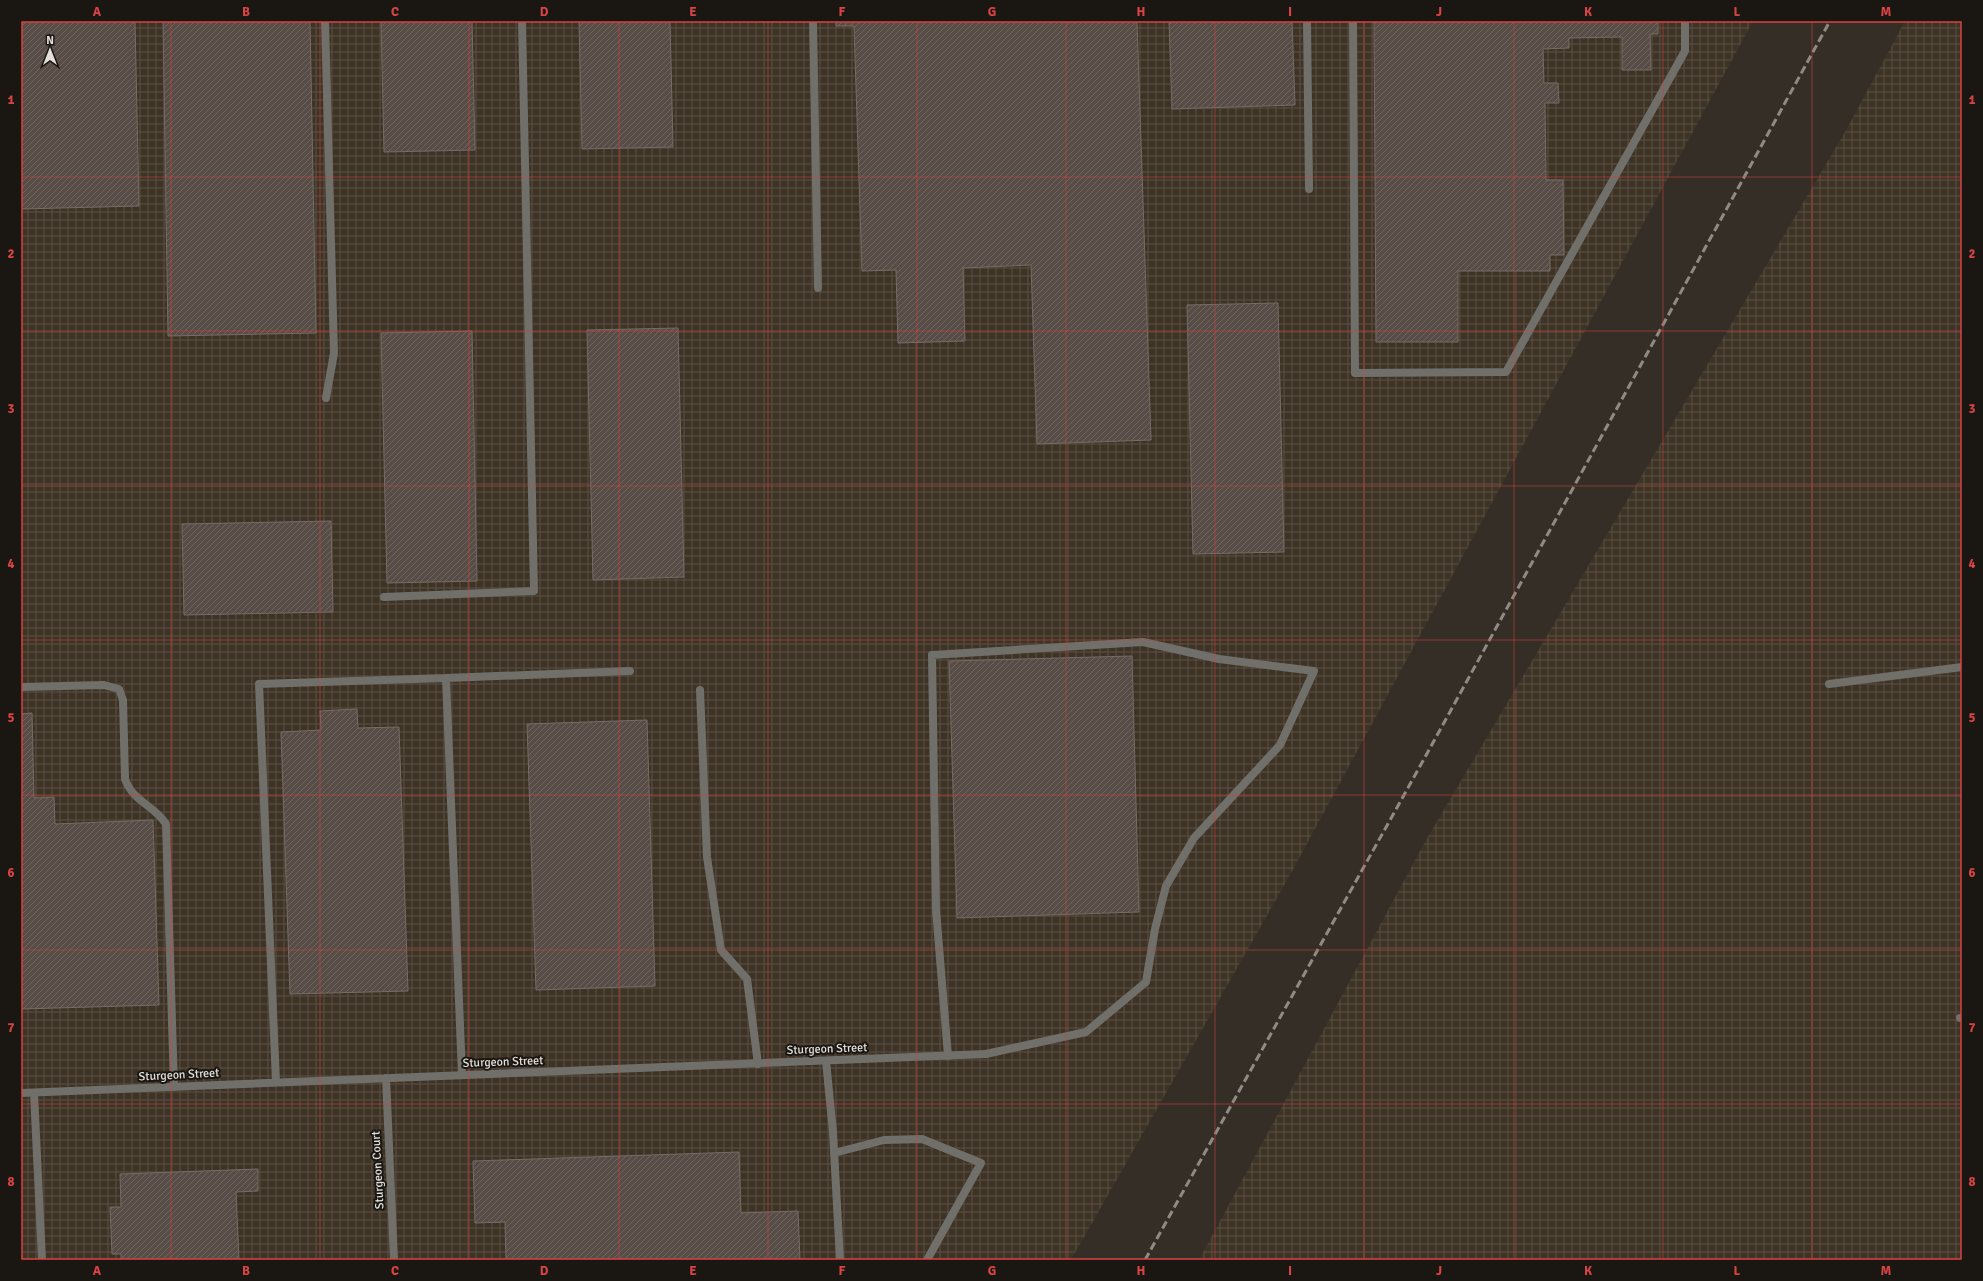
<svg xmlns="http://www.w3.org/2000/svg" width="1983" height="1281" font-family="Signika,sans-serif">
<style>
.industrial{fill:url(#industrial-grid)}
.building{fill:url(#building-hatch);stroke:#786c66}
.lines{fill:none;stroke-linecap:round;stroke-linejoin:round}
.lane{stroke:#706f6a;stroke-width:8}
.street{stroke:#706f6a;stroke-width:8}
.rail{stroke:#8f8a83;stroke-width:3;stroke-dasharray:8 4;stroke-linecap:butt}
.grid{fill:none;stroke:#d84343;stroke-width:1;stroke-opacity:0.55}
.labels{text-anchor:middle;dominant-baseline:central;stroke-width:4;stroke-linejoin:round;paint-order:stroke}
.street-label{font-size:12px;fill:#e3dfd9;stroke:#1a1713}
.neatline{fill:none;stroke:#d84343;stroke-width:1.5}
.grid-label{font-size:13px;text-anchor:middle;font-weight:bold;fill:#d84343}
</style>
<defs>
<pattern id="industrial-grid" width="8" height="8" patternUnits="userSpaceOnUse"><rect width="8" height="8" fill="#3e3325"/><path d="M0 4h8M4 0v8" fill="none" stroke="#5a5044"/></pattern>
<pattern id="building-hatch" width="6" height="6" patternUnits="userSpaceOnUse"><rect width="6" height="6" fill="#574c46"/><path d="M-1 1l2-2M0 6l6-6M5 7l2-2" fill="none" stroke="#6f6560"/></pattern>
</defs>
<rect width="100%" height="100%" fill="#352e26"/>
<path class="industrial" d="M 21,21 L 1753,21 L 1290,875 L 1071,1260 L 21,1260 Z
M 1905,21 L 1962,21 L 1962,1260 L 1199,1260 L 1426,840 L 1845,132 Z"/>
<path class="building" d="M 21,21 L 135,21 L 139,206 L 21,209 Z
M 163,21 L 310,21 L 316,333 L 168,336 Z
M 381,21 L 472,21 L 475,150 L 384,152 Z
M 579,21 L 670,21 L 673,147 L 582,149 Z
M 836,21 L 1137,21 L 1151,440 L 1037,444 L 1031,265 L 963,268 L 965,341 L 898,343 L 896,270 L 862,271 L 854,26 L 836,26 Z
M 1169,21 L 1292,21 L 1295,105 L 1172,109 Z
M 1374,21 L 1658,21 L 1658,34 L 1650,34 L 1651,70 L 1622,70 L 1622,37 L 1569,38 L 1569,48 L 1543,49 L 1544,83 L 1558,83 L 1559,103 L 1545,103 L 1546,180 L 1563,180 L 1564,255 L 1550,255 L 1550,271 L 1458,271 L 1458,342 L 1376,342 Z
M 1278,303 L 1284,552 L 1193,554 L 1187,305 Z
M 678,328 L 684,577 L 593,580 L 587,330 Z
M 472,331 L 477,581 L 387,583 L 381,333 Z
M 331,521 L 333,612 L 184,615 L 182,524 Z
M 1132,656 L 1139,912 L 957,918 L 949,661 Z
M 357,709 L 358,728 L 399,727 L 408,991 L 290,994 L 281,732 L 321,730 L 320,711 Z
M 32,713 L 34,798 L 54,797 L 55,824 L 153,820 L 159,1005 L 21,1009 L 21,714 Z
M 647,720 L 655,986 L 536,990 L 527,724 Z
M 739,1152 L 741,1213 L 798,1211 L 800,1260 L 506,1260 L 505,1222 L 475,1223 L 473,1161 Z
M 258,1169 L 258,1191 L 236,1192 L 239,1260 L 121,1260 L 121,1254 L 112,1254 L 110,1207 L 121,1207 L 120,1174 Z"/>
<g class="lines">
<path class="lane" d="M 325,21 L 334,353 L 326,398
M 813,21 L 818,288
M 1307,21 L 1309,189
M 1353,21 L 1355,373 L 1506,372 L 1685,51 L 1685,21
M 384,597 L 534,591 L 522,21
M 1829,684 L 1962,667
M 21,687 L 104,685 L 119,689 L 123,700 L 125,779 C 133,802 154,805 166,824 L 174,1087
M 700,690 L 707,857 L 721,950 L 747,979 L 758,1064
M 1960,1018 L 1962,1018
M 948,1056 L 936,910 L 932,655 L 1143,642 L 1219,659 L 1314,671 L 1280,745 L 1194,838 L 1166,886 L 1155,929 L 1146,982 L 1086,1032 L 986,1054
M 826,1061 L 833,1132 L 840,1260
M 462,1075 L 446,678 L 630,671
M 276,1082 L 259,684 L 446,678
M 34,1093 L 42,1260
M 834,1153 L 884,1140 L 922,1139 L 981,1163 L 927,1260"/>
<path class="street" d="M 386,1078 L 394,1260
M 21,1093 L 986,1054"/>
<path class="rail" d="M 1145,1260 L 1424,759 L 1830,21"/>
</g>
<path class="grid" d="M 171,21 L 171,1260M 320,21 L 320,1260M 469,21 L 469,1260M 619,21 L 619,1260M 768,21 L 768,1260M 917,21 L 917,1260M 1066,21 L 1066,1260M 1215,21 L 1215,1260M 1364,21 L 1364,1260M 1514,21 L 1514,1260M 1663,21 L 1663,1260M 1812,21 L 1812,1260M 21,177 L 1962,177M 21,331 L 1962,331M 21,486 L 1962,486M 21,640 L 1962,640M 21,795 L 1962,795M 21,950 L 1962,950M 21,1104 L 1962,1104"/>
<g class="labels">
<g class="street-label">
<text transform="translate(827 1049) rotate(-2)">Sturgeon Street</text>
<text transform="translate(503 1062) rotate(-2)">Sturgeon Street</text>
<text transform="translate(179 1075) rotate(-3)">Sturgeon Street</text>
<text transform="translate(378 1170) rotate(-93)">Sturgeon Court</text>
</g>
</g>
<rect width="1983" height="1281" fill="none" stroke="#1a1713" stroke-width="44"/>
<g transform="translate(50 50)" stroke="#1a1713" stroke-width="3" paint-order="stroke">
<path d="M0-3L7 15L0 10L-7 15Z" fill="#e3dfd9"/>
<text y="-6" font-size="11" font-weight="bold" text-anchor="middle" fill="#e3dfd9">N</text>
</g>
<rect x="22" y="22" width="1939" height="1237" class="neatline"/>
<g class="grid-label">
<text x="97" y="16">A</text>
<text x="246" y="16">B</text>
<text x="395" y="16">C</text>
<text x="544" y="16">D</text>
<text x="693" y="16">E</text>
<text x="842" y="16">F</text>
<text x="992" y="16">G</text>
<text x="1141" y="16">H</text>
<text x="1290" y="16">I</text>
<text x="1439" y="16">J</text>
<text x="1588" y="16">K</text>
<text x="1737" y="16">L</text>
<text x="1886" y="16">M</text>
<text x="11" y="104">1</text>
<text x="1972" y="104">1</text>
<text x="11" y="258">2</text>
<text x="1972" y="258">2</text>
<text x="11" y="413">3</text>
<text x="1972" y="413">3</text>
<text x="11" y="568">4</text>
<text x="1972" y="568">4</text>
<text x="11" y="722">5</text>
<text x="1972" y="722">5</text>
<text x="11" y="877">6</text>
<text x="1972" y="877">6</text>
<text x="11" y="1032">7</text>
<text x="1972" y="1032">7</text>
<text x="11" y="1186">8</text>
<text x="1972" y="1186">8</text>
<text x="97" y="1275">A</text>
<text x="246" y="1275">B</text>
<text x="395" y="1275">C</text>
<text x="544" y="1275">D</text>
<text x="693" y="1275">E</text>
<text x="842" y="1275">F</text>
<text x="992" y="1275">G</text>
<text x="1141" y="1275">H</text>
<text x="1290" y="1275">I</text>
<text x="1439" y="1275">J</text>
<text x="1588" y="1275">K</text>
<text x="1737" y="1275">L</text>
<text x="1886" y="1275">M</text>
</g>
</svg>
